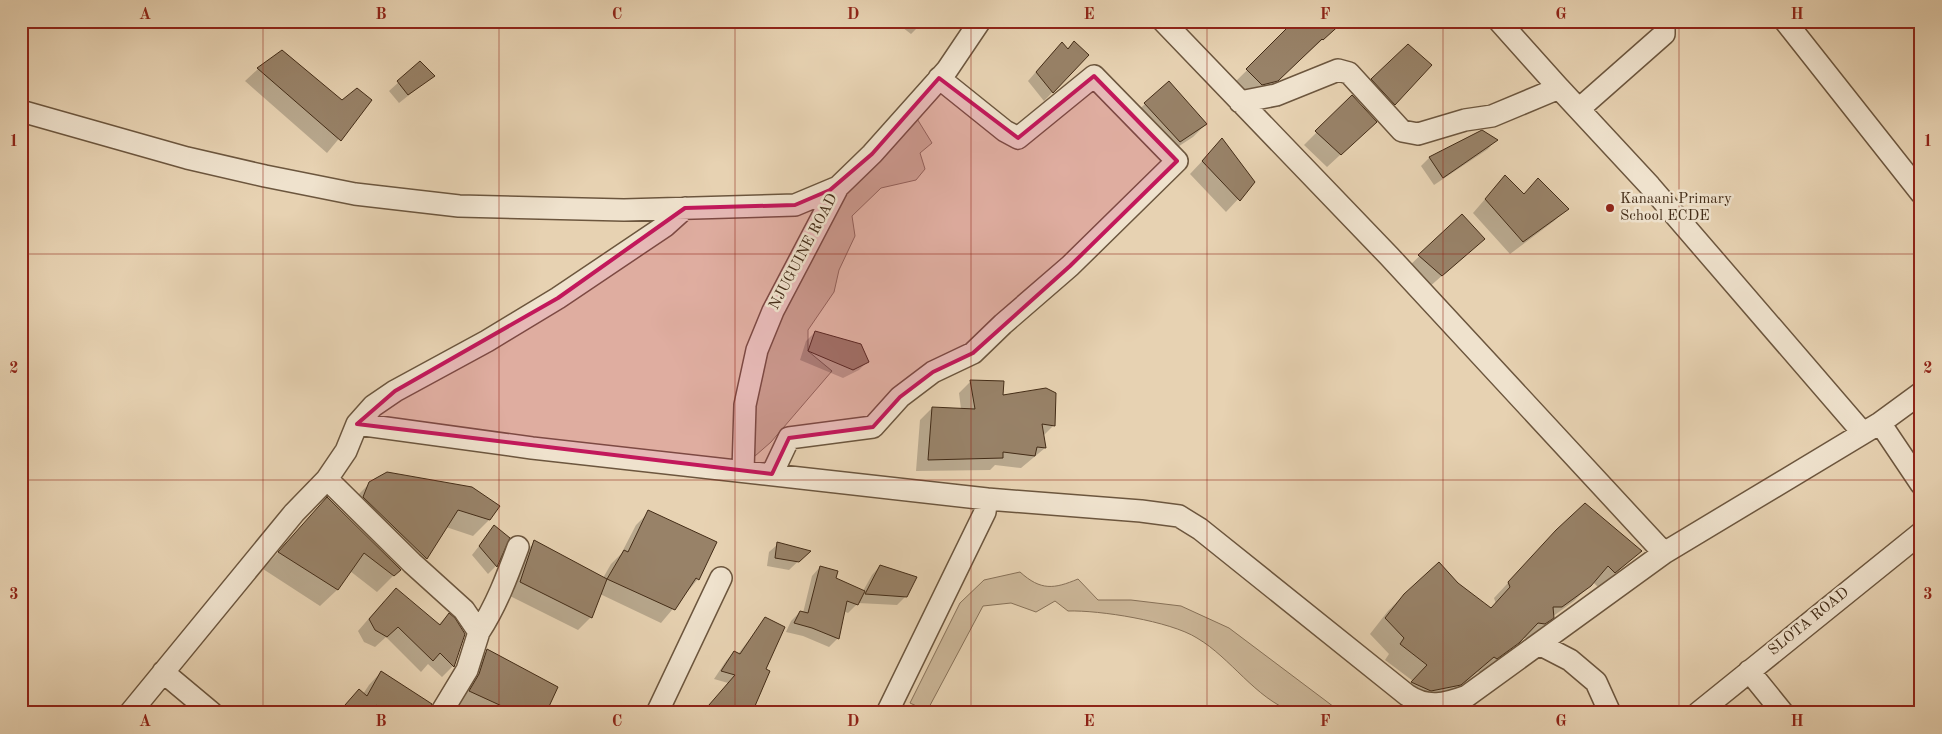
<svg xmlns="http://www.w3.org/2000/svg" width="1942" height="734" font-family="'Old Standard TT',serif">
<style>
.green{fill:#cbb698;stroke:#877158}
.shadow{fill:#0003}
.building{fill:#988268;stroke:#432c17}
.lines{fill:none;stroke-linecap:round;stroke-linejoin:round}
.minor-casing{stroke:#6c563e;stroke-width:24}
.minor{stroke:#efe2cd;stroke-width:21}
.marked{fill:#c2185b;fill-opacity:0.2;stroke:#c2185b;stroke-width:4;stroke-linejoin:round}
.grid{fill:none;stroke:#8f2418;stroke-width:1;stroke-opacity:0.55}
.poi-dot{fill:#8f2418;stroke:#efe2cd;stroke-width:2}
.labels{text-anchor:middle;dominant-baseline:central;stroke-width:5;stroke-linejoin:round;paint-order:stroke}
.poi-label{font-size:15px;fill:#432c17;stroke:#efe2cd;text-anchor:start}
.street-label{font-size:15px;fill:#432c17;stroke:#efe2cd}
.neatline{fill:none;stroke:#8f2418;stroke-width:2}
.grid-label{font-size:16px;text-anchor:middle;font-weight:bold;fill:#8f2418}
</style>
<rect width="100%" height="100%" fill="#e7d2b2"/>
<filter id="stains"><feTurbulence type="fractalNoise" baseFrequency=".004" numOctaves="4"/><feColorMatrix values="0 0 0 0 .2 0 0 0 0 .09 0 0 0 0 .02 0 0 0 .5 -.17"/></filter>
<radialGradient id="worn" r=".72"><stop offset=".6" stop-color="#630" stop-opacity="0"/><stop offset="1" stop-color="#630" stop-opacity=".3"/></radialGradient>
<path class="green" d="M 911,109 L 932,143 L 920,153 L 925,169 L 916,180 L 881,188 L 852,216 L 855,236 L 839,270 L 834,292 L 808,330 L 808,351 L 832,371 L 771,442 L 755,456 L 745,405 L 757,350 L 838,187 Z
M 1020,572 C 1041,591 1054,589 1078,579 L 1098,600 L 1131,600 L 1181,606 L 1229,628 L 1342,713 C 1329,713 1304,716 1293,712 C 1255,698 1231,658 1197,638 C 1170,621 1099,610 1068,611 L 1055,601 L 1036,612 L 1011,603 L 983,606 L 927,711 L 910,703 L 960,603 L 984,580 Z"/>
<path class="shadow" d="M 894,21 L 924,21 L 911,34 Z
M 931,21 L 943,21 L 939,25 Z
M 1189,21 L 1201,21 L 1194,27 Z
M 1292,21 L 1343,21 L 1264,93 L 1249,97 L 1234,83 L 1290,28 L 1288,26 Z
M 1074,42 L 1088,55 L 1044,101 L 1028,81 L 1053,52 L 1067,49 Z
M 1408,46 L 1394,104 L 1381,116 L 1360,93 Z
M 282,52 L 342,102 L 371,100 L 327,153 L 245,81 L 258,69 Z
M 420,63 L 433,76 L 399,103 L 389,91 Z
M 1352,97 L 1376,122 L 1327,167 L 1304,145 Z
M 1145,104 L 1206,124 L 1193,137 L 1167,154 L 1132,116 Z
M 1482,131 L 1496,140 L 1488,149 L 1434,185 L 1421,166 L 1429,158 Z
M 1222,140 L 1254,182 L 1226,212 L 1190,174 Z
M 1505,176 L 1524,195 L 1567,209 L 1554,221 L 1510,254 L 1473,213 Z
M 1462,215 L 1484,239 L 1428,288 L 1406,269 Z
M 815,332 L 867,362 L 859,370 L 843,378 L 800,360 L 806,341 Z
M 971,381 L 1002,396 L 1054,394 L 1053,426 L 1043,436 L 1045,448 L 1021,468 L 995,465 L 990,470 L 916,471 L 920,420 L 932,408 L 961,409 L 959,393 Z
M 388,474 L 489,520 L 473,536 L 446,527 L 426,559 L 410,574 L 353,500 L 370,483 Z
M 327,499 L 399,570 L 377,592 L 350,571 L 337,590 L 320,606 L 263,569 Z
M 649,512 L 698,579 L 661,623 L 600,594 L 590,618 L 578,630 L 508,595 L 522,555 L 535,542 L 603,578 L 611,564 L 621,554 L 636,525 Z
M 494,527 L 508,538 L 496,566 L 488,574 L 472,555 Z
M 1557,530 L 1641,551 L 1599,588 L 1593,582 L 1574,601 L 1552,617 L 1537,633 L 1529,639 L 1522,638 L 1502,658 L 1481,673 L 1478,672 L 1444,700 L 1397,698 L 1413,681 L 1385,660 L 1389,654 L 1370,634 L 1388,611 L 1404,595 L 1458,584 L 1491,609 L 1496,604 L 1494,598 Z
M 778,544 L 808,552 L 789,570 L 767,566 L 769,552 Z
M 880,566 L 906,596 L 897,605 L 858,603 L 848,613 L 843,611 L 838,638 L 829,647 L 803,636 L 786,632 L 791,621 L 800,612 L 803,613 L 812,576 L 820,567 L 834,579 L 863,591 L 872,575 Z
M 384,601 L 438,625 L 448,615 L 453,666 L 442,677 L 428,664 L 421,672 L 386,637 L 375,647 L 364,642 L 358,631 Z
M 766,618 L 784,628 L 703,713 L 728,683 L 714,679 L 726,661 L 734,652 L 738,654 Z
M 487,651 L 545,713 L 476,713 L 457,704 L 474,664 Z
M 381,672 L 427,713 L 338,713 L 359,690 L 363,694 L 369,685 Z"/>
<path class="building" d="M 1294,21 L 1344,21 L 1323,40 L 1322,39 L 1278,81 L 1262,85 L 1246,69 Z
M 1074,41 L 1089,55 L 1053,93 L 1036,72 L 1062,42 L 1068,49 Z
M 1408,44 L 1432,65 L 1395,105 L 1371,79 Z
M 282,50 L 342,100 L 357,88 L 372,100 L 341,141 L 257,68 Z
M 420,61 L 435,76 L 408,95 L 397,81 Z
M 1169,81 L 1207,124 L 1180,142 L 1144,103 Z
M 1352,95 L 1377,122 L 1341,155 L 1315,131 Z
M 1482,130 L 1498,140 L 1443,178 L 1429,157 Z
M 1222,138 L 1255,182 L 1240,201 L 1202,161 Z
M 1505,175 L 1524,194 L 1538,178 L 1569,209 L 1523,242 L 1485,199 Z
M 1462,214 L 1485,239 L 1442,276 L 1418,255 Z
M 815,331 L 861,344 L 869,362 L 853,370 L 808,351 Z
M 970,380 L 1004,381 L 1003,395 L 1046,388 L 1056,393 L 1055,426 L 1042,424 L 1046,448 L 1037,447 L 1035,456 L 1003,452 L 1003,458 L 928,460 L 932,407 L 975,409 Z
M 387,472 L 472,487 L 500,506 L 490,520 L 458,510 L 427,559 L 363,497 L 369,482 Z
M 327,497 L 401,570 L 394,576 L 364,553 L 338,590 L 278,552 Z
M 1585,503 L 1642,551 L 1615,573 L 1608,566 L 1591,586 L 1562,607 L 1553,607 L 1554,618 L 1545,624 L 1538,623 L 1519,643 L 1497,659 L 1494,657 L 1461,685 L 1431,691 L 1411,682 L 1427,665 L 1400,644 L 1404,638 L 1385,618 L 1404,594 L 1439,562 L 1458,583 L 1491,608 L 1510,587 L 1508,582 L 1556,530 Z
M 648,510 L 717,542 L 699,580 L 696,578 L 675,610 L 607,579 L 624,550 L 628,552 Z
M 494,525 L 510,538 L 497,567 L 479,546 Z
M 534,540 L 607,579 L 592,618 L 520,582 Z
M 777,542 L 811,551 L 799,562 L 775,558 Z
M 880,565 L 917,577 L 907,597 L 865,594 Z
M 820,566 L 838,571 L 836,578 L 865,591 L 858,605 L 847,601 L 839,639 L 812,628 L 794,623 L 800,611 L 808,613 Z
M 396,588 L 440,625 L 449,613 L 455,618 L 465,634 L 454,667 L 440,653 L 433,661 L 398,627 L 387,637 L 375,630 L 369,619 Z
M 765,617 L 785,627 L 766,669 L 770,671 L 752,713 L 702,713 L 735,675 L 721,671 L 734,651 L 740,654 Z
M 487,649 L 558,687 L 546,713 L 517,713 L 469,691 L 479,674 Z
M 381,671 L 432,704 L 429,713 L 386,713 L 376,705 L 370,713 L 338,713 L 359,689 L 367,696 Z"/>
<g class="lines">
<g class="minor-casing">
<path id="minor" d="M 1163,21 L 1389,256 L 1664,553
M 1499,21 L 1559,88
M 1785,21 L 1921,193
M 1240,102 L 1276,95 L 1338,70 L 1349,73 L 1402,131 L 1418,134 L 1465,120 L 1492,116 L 1559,88 L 1650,186 L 1863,433
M 1579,109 L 1664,34 L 1664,21
M 21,111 L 187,158 L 265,176 L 355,194 L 459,206 L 624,210 L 795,205 L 838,187
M 1880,423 L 1921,484
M 357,424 L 532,448 L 987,499 L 985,512 L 887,713
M 743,471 L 745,405 L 757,350 L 773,311 L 838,187 L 872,154 L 947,70 L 980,21
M 772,474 L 789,438 L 873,427 L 900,397 L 933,372 L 973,353 L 1003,324 L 1070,266 L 1177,161 L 1094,76 L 1018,138 L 1005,131 L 939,78
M 327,479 L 412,563 L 464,610 L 479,632 L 467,670 L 441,713
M 987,499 L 1141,511 L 1179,516 L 1200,529 L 1407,695 C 1428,709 1445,704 1467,696 L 1664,553 L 1880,423 L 1921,393
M 479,632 C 496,606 507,577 518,547
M 1539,644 L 1570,660 L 1596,682 L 1610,713
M 1749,671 L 1783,713
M 163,672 L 212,713
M 130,713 L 294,513 L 327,479 L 346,451 L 357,424 L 373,406 L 395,391 L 487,341 L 558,298 L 665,226 L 685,208
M 657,713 L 721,578
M 1698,713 L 1921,533"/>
</g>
<use href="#minor" class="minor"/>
</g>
<path class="marked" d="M 1094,76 L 1177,161 L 1070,266 L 973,353 L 933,372 L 900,397 L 873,427 L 789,438 L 772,474 L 357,424 L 395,391 L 558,298 L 685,208 L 795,205 L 830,190 L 872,154 L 939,78 L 1018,138 Z"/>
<path class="grid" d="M 263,21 L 263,713M 499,21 L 499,713M 735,21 L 735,713M 971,21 L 971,713M 1207,21 L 1207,713M 1443,21 L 1443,713M 1679,21 L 1679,713M 21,254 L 1921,254M 21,480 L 1921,480"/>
<circle class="poi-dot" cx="1610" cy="208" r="5"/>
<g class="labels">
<g class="poi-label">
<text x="1620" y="199">Kanaani Primary<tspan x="1620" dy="17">School ECDE</tspan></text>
</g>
<g class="street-label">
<text transform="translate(804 252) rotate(-62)">NJUGUINE ROAD</text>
<text transform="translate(1809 622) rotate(-39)">SLOTA ROAD</text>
</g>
</g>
<rect width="1942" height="734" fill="none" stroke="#e7d2b2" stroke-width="55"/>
<rect x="28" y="28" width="1886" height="678" class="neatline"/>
<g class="grid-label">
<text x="145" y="19">A</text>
<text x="381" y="19">B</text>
<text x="617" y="19">C</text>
<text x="853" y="19">D</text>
<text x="1089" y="19">E</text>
<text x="1325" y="19">F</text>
<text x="1561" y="19">G</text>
<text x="1797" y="19">H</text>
<text x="14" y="146">1</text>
<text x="1928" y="146">1</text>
<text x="14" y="373">2</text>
<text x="1928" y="373">2</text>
<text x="14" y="599">3</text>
<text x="1928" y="599">3</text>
<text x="145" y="726">A</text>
<text x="381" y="726">B</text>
<text x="617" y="726">C</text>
<text x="853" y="726">D</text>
<text x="1089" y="726">E</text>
<text x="1325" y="726">F</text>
<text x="1561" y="726">G</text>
<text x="1797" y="726">H</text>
</g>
<rect width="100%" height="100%" filter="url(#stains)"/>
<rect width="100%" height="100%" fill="url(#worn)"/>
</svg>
